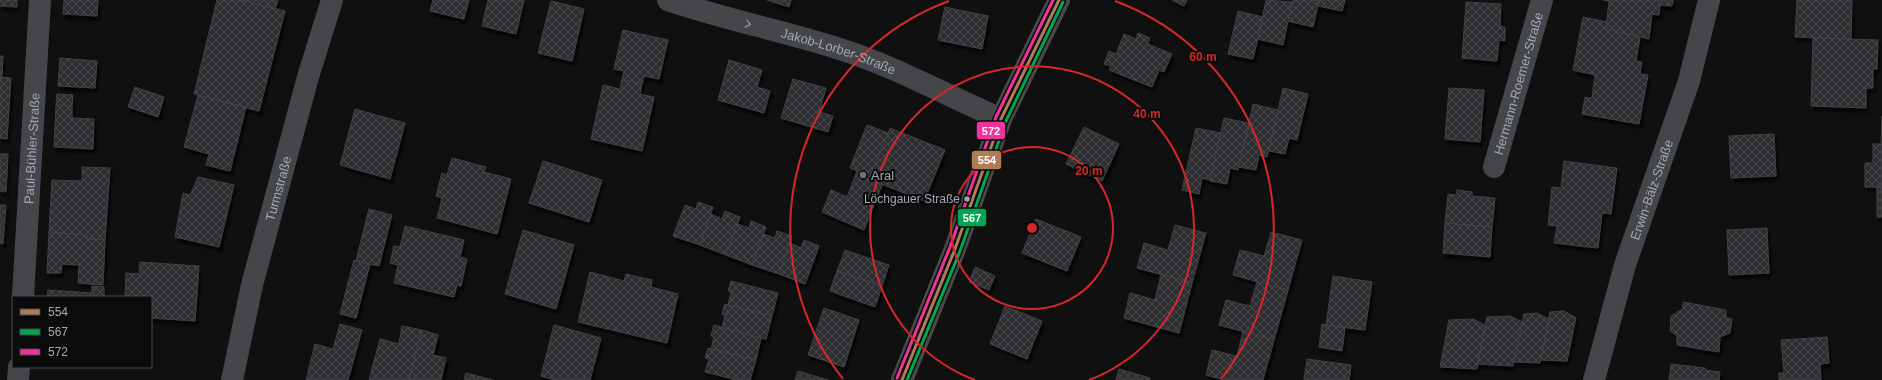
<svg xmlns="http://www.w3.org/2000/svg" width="1882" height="380" font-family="Helvetica,sans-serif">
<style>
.building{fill:url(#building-cross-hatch);stroke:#404145;filter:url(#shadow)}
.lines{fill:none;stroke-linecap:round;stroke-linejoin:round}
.minor{stroke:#454649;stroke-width:22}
.major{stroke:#47494b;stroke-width:22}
.bus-1-casing{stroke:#0b0b0c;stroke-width:6}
.bus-2-casing{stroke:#0b0b0c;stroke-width:6}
.bus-3-casing{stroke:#0b0b0c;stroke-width:6}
.bus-1{stroke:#b07c57;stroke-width:3}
.bus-2{stroke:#00a651;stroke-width:3}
.bus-3{stroke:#ef339a;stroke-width:3}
.oneway{stroke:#858b93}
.ring{fill:none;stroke:#d62828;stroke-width:2}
.poi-dot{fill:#6e737a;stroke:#0b0b0c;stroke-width:1.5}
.bus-dot{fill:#a1a8b3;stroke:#0b0b0c;stroke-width:1.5}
.labels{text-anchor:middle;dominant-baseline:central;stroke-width:4;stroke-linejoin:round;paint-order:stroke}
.bus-label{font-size:12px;fill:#a1a8b3;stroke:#0b0b0c;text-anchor:end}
.street-label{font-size:13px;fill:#a1a8b3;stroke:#0b0b0c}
.poi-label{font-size:13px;fill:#a1a8b3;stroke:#0b0b0c;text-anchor:start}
.centre{fill:#d62828;stroke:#0b0b0c;stroke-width:2}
.ring-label{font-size:12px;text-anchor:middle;font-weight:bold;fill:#d62828;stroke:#0b0b0c;stroke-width:4;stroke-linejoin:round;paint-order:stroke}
.line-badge{stroke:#0b0b0c;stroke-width:1.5}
.badge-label{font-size:11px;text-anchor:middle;font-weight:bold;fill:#fff}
</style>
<defs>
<pattern id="building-cross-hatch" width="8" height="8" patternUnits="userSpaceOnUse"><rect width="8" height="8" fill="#2f2f31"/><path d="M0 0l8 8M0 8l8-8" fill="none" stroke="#4a4a4c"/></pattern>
<filter id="shadow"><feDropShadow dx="2.5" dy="4.5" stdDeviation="1" flood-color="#0009"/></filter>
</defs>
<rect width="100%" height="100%" fill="#101011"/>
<path class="building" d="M 0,0 L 17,0 L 17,7 L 0,6 Z
M 64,0 L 98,0 L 97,16 L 63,14 Z
M 217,0 L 241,0 L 285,11 L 259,111 L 194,94 Z
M 241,0 L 278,0 L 275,9 Z
M 433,0 L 469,0 L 464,19 L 430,11 Z
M 488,0 L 524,0 L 516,34 L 482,26 Z
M 767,0 L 791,0 L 789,7 Z
M 1172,0 L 1187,0 L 1184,6 Z
M 1266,0 L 1292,2 L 1283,45 L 1258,39 Z
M 1293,0 L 1319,0 L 1313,27 L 1288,21 Z
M 1319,0 L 1345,0 L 1342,11 L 1318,6 Z
M 1603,0 L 1673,0 L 1672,6 L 1660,5 L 1659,15 L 1652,14 L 1649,39 L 1606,29 L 1609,1 Z
M 1797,0 L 1852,0 L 1851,39 L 1795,37 Z
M 551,1 L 584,9 L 572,61 L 538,53 Z
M 1466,2 L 1501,4 L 1500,26 L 1505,27 L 1505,41 L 1499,40 L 1497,61 L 1462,58 Z
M 945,7 L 988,16 L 982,49 L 938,40 Z
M 1238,11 L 1263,17 L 1253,59 L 1228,54 Z
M 1583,17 L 1607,22 L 1606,29 L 1640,37 L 1636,61 L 1642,62 L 1640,74 L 1648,75 L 1639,124 L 1582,114 L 1585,97 L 1592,98 L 1595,75 L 1573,70 Z
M 623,30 L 668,40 L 659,79 L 644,76 L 642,84 L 622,79 L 624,71 L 614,69 Z
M 1138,33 L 1150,38 L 1148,44 L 1172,54 L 1164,72 L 1159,70 L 1152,87 L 1109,70 L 1111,66 L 1104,64 L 1109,51 L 1116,54 L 1124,34 L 1136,39 Z
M 1813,38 L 1878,40 L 1877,69 L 1873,69 L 1873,88 L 1866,88 L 1866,108 L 1811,106 Z
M 0,56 L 3,56 L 2,77 L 0,77 Z
M 60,58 L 97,61 L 95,88 L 58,86 Z
M 729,60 L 762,70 L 757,87 L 770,91 L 764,113 L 718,100 Z
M 0,77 L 11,78 L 7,139 L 0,138 Z
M 622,79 L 642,84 L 640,94 L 654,97 L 642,151 L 591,139 L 603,85 L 620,89 Z
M 793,79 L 826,88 L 819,112 L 833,116 L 828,132 L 781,118 Z
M 135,87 L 164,97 L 158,117 L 128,107 Z
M 1283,88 L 1308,94 L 1297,140 L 1289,138 L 1285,154 L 1269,151 Z
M 1449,88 L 1484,90 L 1480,142 L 1445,139 Z
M 57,94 L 73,95 L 72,106 L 56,105 Z
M 198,95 L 246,107 L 230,171 L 206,165 L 209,154 L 184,147 Z
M 1253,104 L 1278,110 L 1267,157 L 1259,155 L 1256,170 L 1239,167 Z
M 56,105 L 72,106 L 72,118 L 94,119 L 93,149 L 54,147 Z
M 355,109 L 405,123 L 390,179 L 340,165 Z
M 1882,116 L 1882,187 L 1865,187 L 1865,163 L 1873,163 L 1873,144 L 1881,144 Z
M 1224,118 L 1249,123 L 1238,170 L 1230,168 L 1227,184 L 1210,181 Z
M 867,125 L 888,133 L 869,179 L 882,185 L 864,230 L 822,212 L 831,190 L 847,197 L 857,171 L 850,168 Z
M 1084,127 L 1119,144 L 1102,181 L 1066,164 Z
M 890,128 L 945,150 L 924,201 L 869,179 Z
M 1196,128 L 1221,133 L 1210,180 L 1202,178 L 1199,194 L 1182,190 Z
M 1774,134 L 1776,176 L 1731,178 L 1729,136 Z
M 0,154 L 8,154 L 6,192 L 0,191 Z
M 452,158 L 486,167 L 484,172 L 511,179 L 497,234 L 437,218 L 442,198 L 436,196 L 442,173 L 447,175 Z
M 543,161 L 602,180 L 589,222 L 529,203 Z
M 1564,161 L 1617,168 L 1611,214 L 1602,213 L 1598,248 L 1554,243 L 1557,226 L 1548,225 L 1552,187 L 1561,188 Z
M 82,167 L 110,168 L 105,240 L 87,239 L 87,235 L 49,232 L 52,180 L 82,181 Z
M 198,177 L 234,185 L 219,247 L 175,237 L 183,193 L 190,195 Z
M 1877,187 L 1882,187 L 1882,217 L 1877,217 Z
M 1457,190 L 1472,192 L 1472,196 L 1495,198 L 1492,227 L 1445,223 L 1448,194 L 1457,195 Z
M 698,202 L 713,207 L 700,245 L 673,236 L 685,205 L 696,209 Z
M 0,205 L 6,205 L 3,244 L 0,243 Z
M 369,209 L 392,215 L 379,266 L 356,261 Z
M 725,211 L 740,217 L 726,255 L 700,245 L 711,214 L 722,219 Z
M 1036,219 L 1081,237 L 1067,271 L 1022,253 Z
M 751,221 L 766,227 L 752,265 L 726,255 L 737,224 L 749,228 Z
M 1445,223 L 1492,227 L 1490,257 L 1443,253 Z
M 1175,225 L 1206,233 L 1192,283 L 1137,268 L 1144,243 L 1168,250 Z
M 405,226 L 464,240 L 460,257 L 467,259 L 461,286 L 457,285 L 454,297 L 394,283 L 398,265 L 390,263 L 394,246 L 400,247 Z
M 1767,228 L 1769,273 L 1729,275 L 1727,230 Z
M 523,230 L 574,245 L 556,309 L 505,294 Z
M 777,231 L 792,236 L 779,274 L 752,265 L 763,234 L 775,238 Z
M 49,232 L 87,235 L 87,239 L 105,240 L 103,285 L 78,283 L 79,265 L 62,264 L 61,273 L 47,273 Z
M 1271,232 L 1302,240 L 1288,290 L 1233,275 L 1240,250 L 1264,256 Z
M 804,240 L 819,246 L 805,284 L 779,274 L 790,243 L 801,248 Z
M 845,250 L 889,265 L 882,286 L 837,271 Z
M 354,260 L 370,264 L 356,318 L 340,314 Z
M 140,262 L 199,266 L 195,321 L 151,318 L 151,297 L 125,297 L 126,273 L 139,274 Z
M 975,267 L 995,276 L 989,290 L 969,282 Z
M 837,271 L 882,286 L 875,307 L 830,291 Z
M 590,272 L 624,281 L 626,274 L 652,280 L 651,287 L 678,294 L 667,343 L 578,322 Z
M 1161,274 L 1192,283 L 1179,333 L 1124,318 L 1130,293 L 1155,300 Z
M 1333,276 L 1372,282 L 1365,330 L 1326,325 Z
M 731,281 L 778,293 L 772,316 L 728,305 L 731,292 L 728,291 Z
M 1257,282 L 1288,290 L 1274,340 L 1219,325 L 1226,300 L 1250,306 Z
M 92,286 L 104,287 L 104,297 L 47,297 L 48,290 L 92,293 Z
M 1683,302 L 1726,310 L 1726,317 L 1732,319 L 1730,333 L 1720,337 L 1719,352 L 1677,345 L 1677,336 L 1670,331 L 1671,316 L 1683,309 Z
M 725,304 L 772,316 L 766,339 L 722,328 L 725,315 L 722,314 Z
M 1005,306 L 1042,321 L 1027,359 L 990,344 Z
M 824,308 L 859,320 L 844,367 L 808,355 Z
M 1564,311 L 1576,318 L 1567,361 L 1541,360 L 1550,312 Z
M 1537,313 L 1549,319 L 1540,363 L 1514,362 L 1524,314 Z
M 1510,316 L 1522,322 L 1513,366 L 1477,364 L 1487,317 Z
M 1473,319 L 1485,325 L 1477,369 L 1440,367 L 1449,320 Z
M 340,324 L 362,330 L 348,380 L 306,380 L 315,344 L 333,349 Z
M 1322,324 L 1345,328 L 1342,351 L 1319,347 Z
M 554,325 L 601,338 L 590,380 L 555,380 L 541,376 Z
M 714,325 L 761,338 L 756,360 L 711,349 L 714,337 L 711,336 Z
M 402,326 L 422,330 L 409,380 L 369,380 L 380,339 L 399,344 Z
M 422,330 L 438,335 L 433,355 L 446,358 L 441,380 L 409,380 Z
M 1243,331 L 1274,340 L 1263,380 L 1225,380 L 1206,375 L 1212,350 L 1237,356 Z
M 1827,337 L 1829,363 L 1820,364 L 1821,380 L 1779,380 L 1779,373 L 1784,373 L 1781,340 Z
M 708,348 L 756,360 L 750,380 L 737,380 L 705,372 L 709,359 L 705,358 Z
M 1307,359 L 1351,365 L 1349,380 L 1304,380 Z
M 1671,364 L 1705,368 L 1705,370 L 1720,372 L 1719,380 L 1669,380 Z
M 1119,369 L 1150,378 L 1149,380 L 1116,380 Z
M 798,371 L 828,380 L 795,380 Z
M 466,373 L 493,380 L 464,380 Z"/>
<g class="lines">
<g class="minor">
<path id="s1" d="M 668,0 C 726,20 785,31 843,50 C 898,68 948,96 1001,119"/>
<path id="s2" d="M 1494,167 L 1542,0"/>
<path id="s3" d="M 23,297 L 40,0"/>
<path d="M 18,380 L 19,367"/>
<path id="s4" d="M 232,380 L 252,285 L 308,77 L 332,0"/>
<path id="s5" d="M 1594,380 L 1625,265 L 1689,81 L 1709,0"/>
</g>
<path class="major" d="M 902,380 L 955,249 L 1001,119 L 1059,0"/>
<g class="bus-1-casing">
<path id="bus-1" d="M 902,380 L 955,249 L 1001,119 L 1059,0"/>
</g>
<g class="bus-2-casing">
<path id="bus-2" d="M 907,380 L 960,251 L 1006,121 L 1063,2"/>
</g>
<g class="bus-3-casing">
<path id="bus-3" d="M 897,378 L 950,247 L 996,117 L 1053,0"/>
</g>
<use href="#bus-1" class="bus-1"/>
<use href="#bus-2" class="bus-2"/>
<use href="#bus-3" class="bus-3"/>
</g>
<defs><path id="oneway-chevron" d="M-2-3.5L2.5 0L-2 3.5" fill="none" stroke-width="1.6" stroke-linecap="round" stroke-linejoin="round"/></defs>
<use class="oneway" href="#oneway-chevron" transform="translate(748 24) rotate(14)"/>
<g class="ring">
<circle cx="1032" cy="228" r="81"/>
<path d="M975 380A162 162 0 1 1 1089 380"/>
<path d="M843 379A242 242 0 0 1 949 1M1115 1A242 242 0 0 1 1221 379"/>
</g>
<circle class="poi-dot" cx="863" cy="175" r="4"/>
<circle class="bus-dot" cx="967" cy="199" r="3.5"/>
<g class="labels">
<g class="bus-label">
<text x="960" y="199">Löchgauer Straße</text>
</g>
<g class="street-label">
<text stroke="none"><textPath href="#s1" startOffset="178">Jakob-Lorber-Straße</textPath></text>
<text stroke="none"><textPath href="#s2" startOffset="87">Hermann-Roemer-Straße</textPath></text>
<text stroke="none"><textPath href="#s3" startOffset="149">Paul-Bühler-Straße</textPath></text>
<text stroke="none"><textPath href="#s4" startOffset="197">Turmstraße</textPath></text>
<text stroke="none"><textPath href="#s5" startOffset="199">Erwin-Bälz-Straße</textPath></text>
</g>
<g class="poi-label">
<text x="871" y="175">Aral</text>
</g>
</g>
<circle cx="1032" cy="228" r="6" class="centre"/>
<g class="ring-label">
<text x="1203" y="61">60 m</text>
<text x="1147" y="118">40 m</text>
<text x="1089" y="175">20 m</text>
</g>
<g class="line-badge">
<rect x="976" y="121" width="30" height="19" rx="4" fill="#ef339a"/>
<rect x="971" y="150" width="31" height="20" rx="4" fill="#b07c57"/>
<rect x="957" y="208" width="30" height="19" rx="4" fill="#00a651"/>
</g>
<g class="badge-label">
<text x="991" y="135">572</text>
<text x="987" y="164">554</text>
<text x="972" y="222">567</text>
</g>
<rect x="12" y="296" width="140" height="72" fill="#0b0b0c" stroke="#474a4f"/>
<rect x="20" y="309" width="20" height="6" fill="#b07c57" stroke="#474a4f"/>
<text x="48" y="316" font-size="12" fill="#a1a8b3">554</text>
<rect x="20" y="329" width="20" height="6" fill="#00a651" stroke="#474a4f"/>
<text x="48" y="336" font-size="12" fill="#a1a8b3">567</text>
<rect x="20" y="349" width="20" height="6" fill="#ef339a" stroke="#474a4f"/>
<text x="48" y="356" font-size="12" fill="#a1a8b3">572</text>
</svg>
